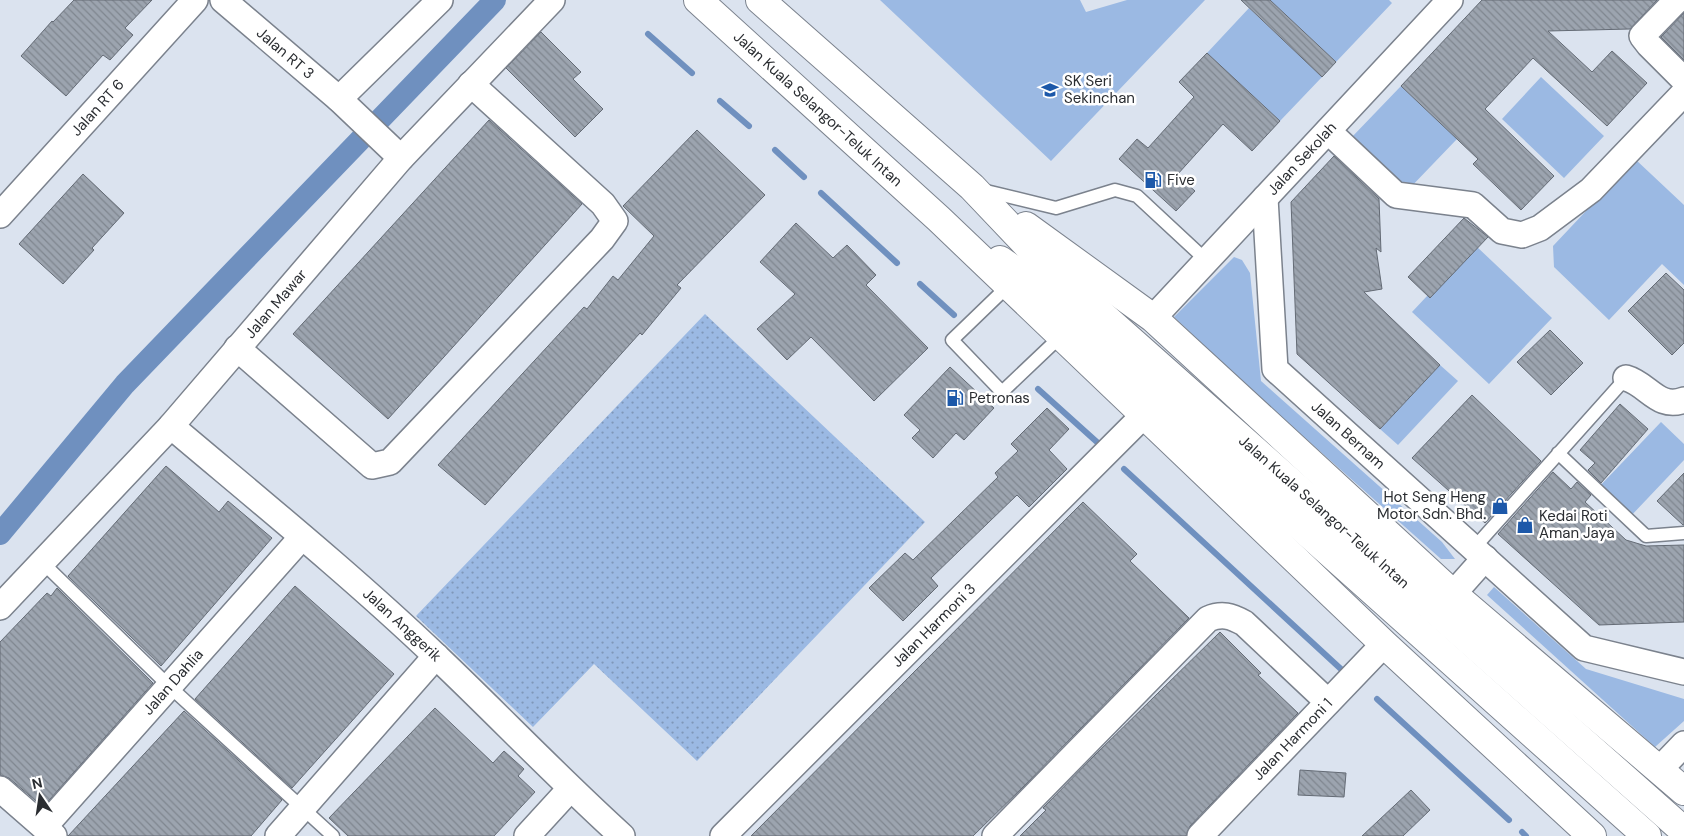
<svg xmlns="http://www.w3.org/2000/svg" width="1684" height="836" font-family="'DM Sans',sans-serif">
<style>
.green{fill:#9bb9e3}
.park{fill:url(#park-dots)}
.lines{fill:none;stroke-linecap:round;stroke-linejoin:round}
.stream{stroke:#6f90bf;stroke-width:6}
.canal{stroke:#6f90bf;stroke-width:22}
.building{fill:url(#building-back-hatch);stroke:#646b75}
.lane-casing{stroke:#7b828d;stroke-width:15}
.street-casing{stroke:#7b828d;stroke-width:28}
.highway-casing{stroke:#7b828d;stroke-width:30}
.lane{stroke:#fff;stroke-width:12}
.street{stroke:#fff;stroke-width:25}
.highway{stroke:#fff;stroke-width:28}
.labels{text-anchor:middle;dominant-baseline:central;stroke-width:5;stroke-linejoin:round;paint-order:stroke}
.street-label{font-size:15px;fill:#2a2d31;stroke:#fff}
.poi-label{font-size:15px;fill:#2a2d31;stroke:#fff;text-anchor:start}
</style>
<defs>
<pattern id="park-dots" width="8" height="8" patternUnits="userSpaceOnUse" patternTransform="scale(1.25)"><rect width="8" height="8" fill="#9bb9e3"/><path d="M2 2h.1M6 6h.1" fill="none" stroke="#7f97b9" stroke-width="1.8" stroke-linecap="round"/></pattern>
<pattern id="building-back-hatch" width="6" height="6" patternUnits="userSpaceOnUse" patternTransform="scale(1.25)"><rect width="6" height="6" fill="#9ca4af"/><path d="M-1 5l2 2M0 0l6 6M5-1l2 2" fill="none" stroke="#7f868f"/></pattern>
</defs>
<rect width="100%" height="100%" fill="#dbe3ef"/>
<path class="green" d="M 880,0 L 1080,0 L 1086,12 L 1127,0 L 1205,0 L 1051,161 Z
M 1270,0 L 1389,0 L 1392,3 L 1336,62 Z
M 1249,8 L 1322,77 L 1280,121 L 1207,53 Z
M 1541,77 L 1604,136 L 1564,178 L 1502,119 Z
M 1401,86 L 1457,139 L 1407,191 L 1351,138 Z
M 1635,159 L 1684,205 L 1684,285 L 1662,264 L 1609,320 L 1554,267 L 1553,246 Z
M 1475,245 L 1552,318 L 1489,384 L 1412,312 Z
M 1234,257 L 1242,260 L 1250,273 L 1261,381 L 1442,542 L 1455,559 L 1441,559 L 1249,388 L 1174,317 Z
M 1440,365 L 1458,381 L 1398,445 L 1380,429 Z
M 1661,422 L 1684,444 L 1684,460 L 1629,518 L 1598,488 Z
M 1494,587 L 1586,669 L 1684,699 L 1684,721 L 1655,747 L 1487,595 Z"/>
<path class="park" d="M 705,314 L 925,522 L 697,761 L 594,664 L 533,727 L 416,616 Z"/>
<g class="lines">
<path class="stream" d="M 648,34 L 692,73
M 720,101 L 749,126
M 775,150 L 804,177
M 821,193 L 897,263
M 920,284 L 954,315
M 1038,389 L 1098,443
M 1124,469 L 1342,670
M 1377,699 L 1509,820
M 1522,832 L 1526,836"/>
<path class="canal" d="M 0,534 L 125,384 L 495,0"/>
</g>
<path class="building" d="M 74,0 L 152,0 L 125,28 L 133,35 L 110,60 L 103,55 L 66,96 L 21,56 L 52,21 L 53,22 Z
M 1241,0 L 1270,0 L 1336,62 L 1322,77 Z
M 1482,0 L 1657,0 L 1630,29 L 1548,31 L 1592,72 L 1612,51 L 1647,83 L 1607,126 L 1533,58 L 1485,109 L 1554,176 L 1521,210 L 1473,164 L 1478,159 L 1401,86 Z
M 1684,13 L 1684,60 L 1661,37 Z
M 541,32 L 581,72 L 573,79 L 603,109 L 575,137 L 506,68 Z
M 1207,53 L 1280,121 L 1252,151 L 1223,124 L 1177,175 L 1195,191 L 1176,211 L 1119,159 L 1137,139 L 1148,148 L 1194,97 L 1179,82 Z
M 489,120 L 582,204 L 388,419 L 293,334 Z
M 697,130 L 765,195 L 677,285 L 681,288 L 642,335 L 640,333 L 485,505 L 438,465 L 584,307 L 587,309 L 613,276 L 618,280 L 654,236 L 623,206 Z
M 1334,156 L 1379,199 L 1381,252 L 1376,248 L 1382,289 L 1364,292 L 1440,365 L 1380,429 L 1297,354 L 1291,202 Z
M 83,174 L 124,213 L 92,248 L 94,250 L 63,284 L 19,244 Z
M 1464,218 L 1488,237 L 1430,298 L 1408,277 Z
M 796,223 L 833,258 L 847,245 L 876,275 L 866,285 L 928,348 L 874,401 L 811,337 L 787,360 L 757,329 L 795,294 L 760,262 Z
M 1666,273 L 1684,290 L 1684,343 L 1672,355 L 1628,311 Z
M 1550,330 L 1583,363 L 1551,395 L 1517,362 Z
M 950,367 L 994,408 L 964,440 L 956,433 L 933,458 L 912,438 L 920,430 L 904,415 Z
M 1472,395 L 1541,461 L 1485,523 L 1412,458 Z
M 1620,404 L 1648,429 L 1601,483 L 1588,470 L 1595,463 L 1580,450 Z
M 1047,408 L 1069,429 L 1049,450 L 1067,469 L 1029,507 L 1017,495 L 931,578 L 938,586 L 903,621 L 869,588 L 905,553 L 913,560 L 998,477 L 995,473 L 1018,451 L 1011,444 Z
M 166,466 L 219,512 L 228,501 L 272,538 L 161,666 L 68,576 Z
M 1553,472 L 1571,489 L 1577,482 L 1591,495 L 1585,502 L 1626,540 L 1646,546 L 1684,545 L 1684,622 L 1599,625 L 1498,534 Z
M 1684,473 L 1684,525 L 1683,525 L 1657,501 Z
M 1083,502 L 1137,554 L 1130,561 L 1189,618 L 1023,787 L 973,836 L 751,836 Z
M 295,586 L 394,674 L 292,788 L 195,699 Z
M 57,588 L 153,683 L 43,807 L 9,778 L 0,775 L 0,642 L 47,593 L 51,596 Z
M 1220,632 L 1261,673 L 1258,675 L 1298,713 L 1190,826 L 1186,836 L 1020,836 L 1046,810 L 1043,808 L 1095,755 Z
M 435,708 L 493,763 L 504,751 L 524,769 L 518,776 L 535,792 L 494,836 L 348,836 L 329,818 Z
M 184,711 L 282,800 L 251,836 L 68,836 Z
M 1300,770 L 1346,773 L 1344,797 L 1298,795 Z
M 1411,790 L 1430,810 L 1403,836 L 1362,836 Z"/>
<g class="lines">
<g class="lane-casing">
<path id="lane" d="M 982,190 L 1056,208 L 1115,190 L 1137,196 L 1207,261
M 1008,286 L 952,340 L 1002,392 L 1061,336
M 1558,453 L 1646,536 L 1684,533
M 1474,548 L 1626,378
M 42,562 L 169,686 L 333,836"/>
</g>
<g class="street-casing">
<g id="street">
<path id="s1" d="M 223,0 L 339,99 L 401,158"/>
<path d="M 1677,0 L 1642,36 L 1649,45 L 1684,80"/>
<path d="M 339,99 L 440,0"/>
<path d="M 1328,131 L 1396,195 L 1473,205 L 1502,231 L 1522,235 L 1540,228 L 1591,190 L 1684,93"/>
<path id="s2" d="M 1265,198 L 1275,369 L 1584,648 L 1684,672"/>
<path id="s3" d="M 0,215 L 195,0"/>
<path id="s4" d="M 1153,318 L 1450,0"/>
<path d="M 237,348 L 372,466 L 390,462 L 602,239 L 615,221 L 603,204 L 471,84"/>
<path d="M 1626,378 C 1648,384 1658,410 1684,400"/>
<path id="s5" d="M 171,426 C 261,502 352,576 437,657 C 499,716 558,778 622,836"/>
<path d="M 1453,594 L 1485,558"/>
<path id="s6" d="M 0,607 L 171,426 L 401,158 L 552,0"/>
<path d="M 1660,769 L 1684,744"/>
<path d="M 0,789 L 54,836"/>
<path id="s7" d="M 44,827 L 302,537"/>
<path d="M 278,836 L 436,656"/>
<path d="M 527,836 L 570,789"/>
<path id="s8" d="M 723,836 L 1144,415"/>
<path d="M 995,836 L 1208,619 C 1222,613 1231,616 1244,623 L 1328,702"/>
<path id="s9" d="M 1200,836 L 1384,644"/>
</g>
</g>
<g class="highway-casing">
<g id="highway">
<path id="s10" d="M 698,0 L 939,219 L 1384,644 L 1592,836"/>
<path id="s11" d="M 760,0 L 972,187 L 1048,267 L 1684,831"/>
<path d="M 1026,226 L 1153,318 L 1453,594 L 1684,791"/>
<path d="M 1000,260 L 1033,283 L 1169,409 L 1647,836"/>
</g>
</g>
<use href="#lane" class="lane"/>
<use href="#street" class="street"/>
<use href="#highway" class="highway"/>
</g>
<defs>
<g id="school-bare" transform="scale(1.35)"><path d="M0-5L7-2L0 1L-7-2ZM-4 1L0 2.5L4 1V4Q0 6-4 4Z" fill="#1c58a9" stroke="#fff" stroke-width="2.5" paint-order="stroke"/></g>
<g id="fuel-bare" transform="scale(1.35)"><path d="M-5.5-6h7V0h2V4h1.3V-2.5L3-4.5l.8-.8L6-3V5H2.5V1h-1V6h-7ZM-4.2-4.7v3.2H.2V-4.7Z" fill="#1c58a9" stroke="#fff" stroke-width="2.5" paint-order="stroke"/></g>
<g id="shop-bare" transform="scale(1.35)"><path d="M-5-2.5h2.3a2.7 3.5 0 0 1 5.4 0H5L5.5 6h-11ZM-1.5-2.5h3a1.5 2.3 0 0 0-3 0Z" fill="#1c58a9" stroke="#fff" stroke-width="2.5" paint-order="stroke"/></g>
</defs>
<g fill-rule="evenodd">
<use href="#school-bare" x="1050" y="90"/>
<use href="#fuel-bare" x="1153" y="180"/>
<use href="#fuel-bare" x="955" y="398"/>
<use href="#shop-bare" x="1500" y="506"/>
<use href="#shop-bare" x="1525" y="525"/>
</g>
<g class="labels">
<g class="street-label">
<text stroke="none"><textPath href="#s1" startOffset="82">Jalan RT 3</textPath></text>
<text stroke="none"><textPath href="#s3" startOffset="145">Jalan RT 6</textPath></text>
<text stroke="none"><textPath href="#s10" startOffset="162">Jalan Kuala Selangor-Teluk Intan</textPath></text>
<text stroke="none"><textPath href="#s4" startOffset="218">Jalan Sekolah</textPath></text>
<text stroke="none"><textPath href="#s6" startOffset="410">Jalan Mawar</textPath></text>
<text stroke="none"><textPath href="#s2" startOffset="270">Jalan Bernam</textPath></text>
<text stroke="none"><textPath href="#s11" startOffset="762">Jalan Kuala Selangor-Teluk Intan</textPath></text>
<text stroke="none"><textPath href="#s8" startOffset="298">Jalan Harmoni 3</textPath></text>
<text stroke="none"><textPath href="#s5" startOffset="305">Jalan Anggerik</textPath></text>
<text stroke="none"><textPath href="#s7" startOffset="194">Jalan Dahlia</textPath></text>
<text stroke="none"><textPath href="#s9" startOffset="134">Jalan Harmoni 1</textPath></text>
</g>
<g class="poi-label">
<text x="1064" y="81">SK Seri<tspan x="1064" dy="17">Sekinchan</tspan></text>
<text x="1167" y="180">Five</text>
<text x="969" y="398">Petronas</text>
<text x="1486" y="497" text-anchor="end">Hot Seng Heng<tspan x="1486" dy="17">Motor Sdn. Bhd.</tspan></text>
<text x="1539" y="516">Kedai Roti<tspan x="1539" dy="17">Aman Jaya</tspan></text>
</g>
</g>
<g transform="translate(40 796) rotate(347)" stroke="#ffffff" stroke-width="4" paint-order="stroke">
<path d="M0-4L9 19L0 12L-9 19Z" fill="#2a2d31"/>
<text y="-8" font-size="14" font-weight="bold" text-anchor="middle" fill="#2a2d31">N</text>
</g>
</svg>
